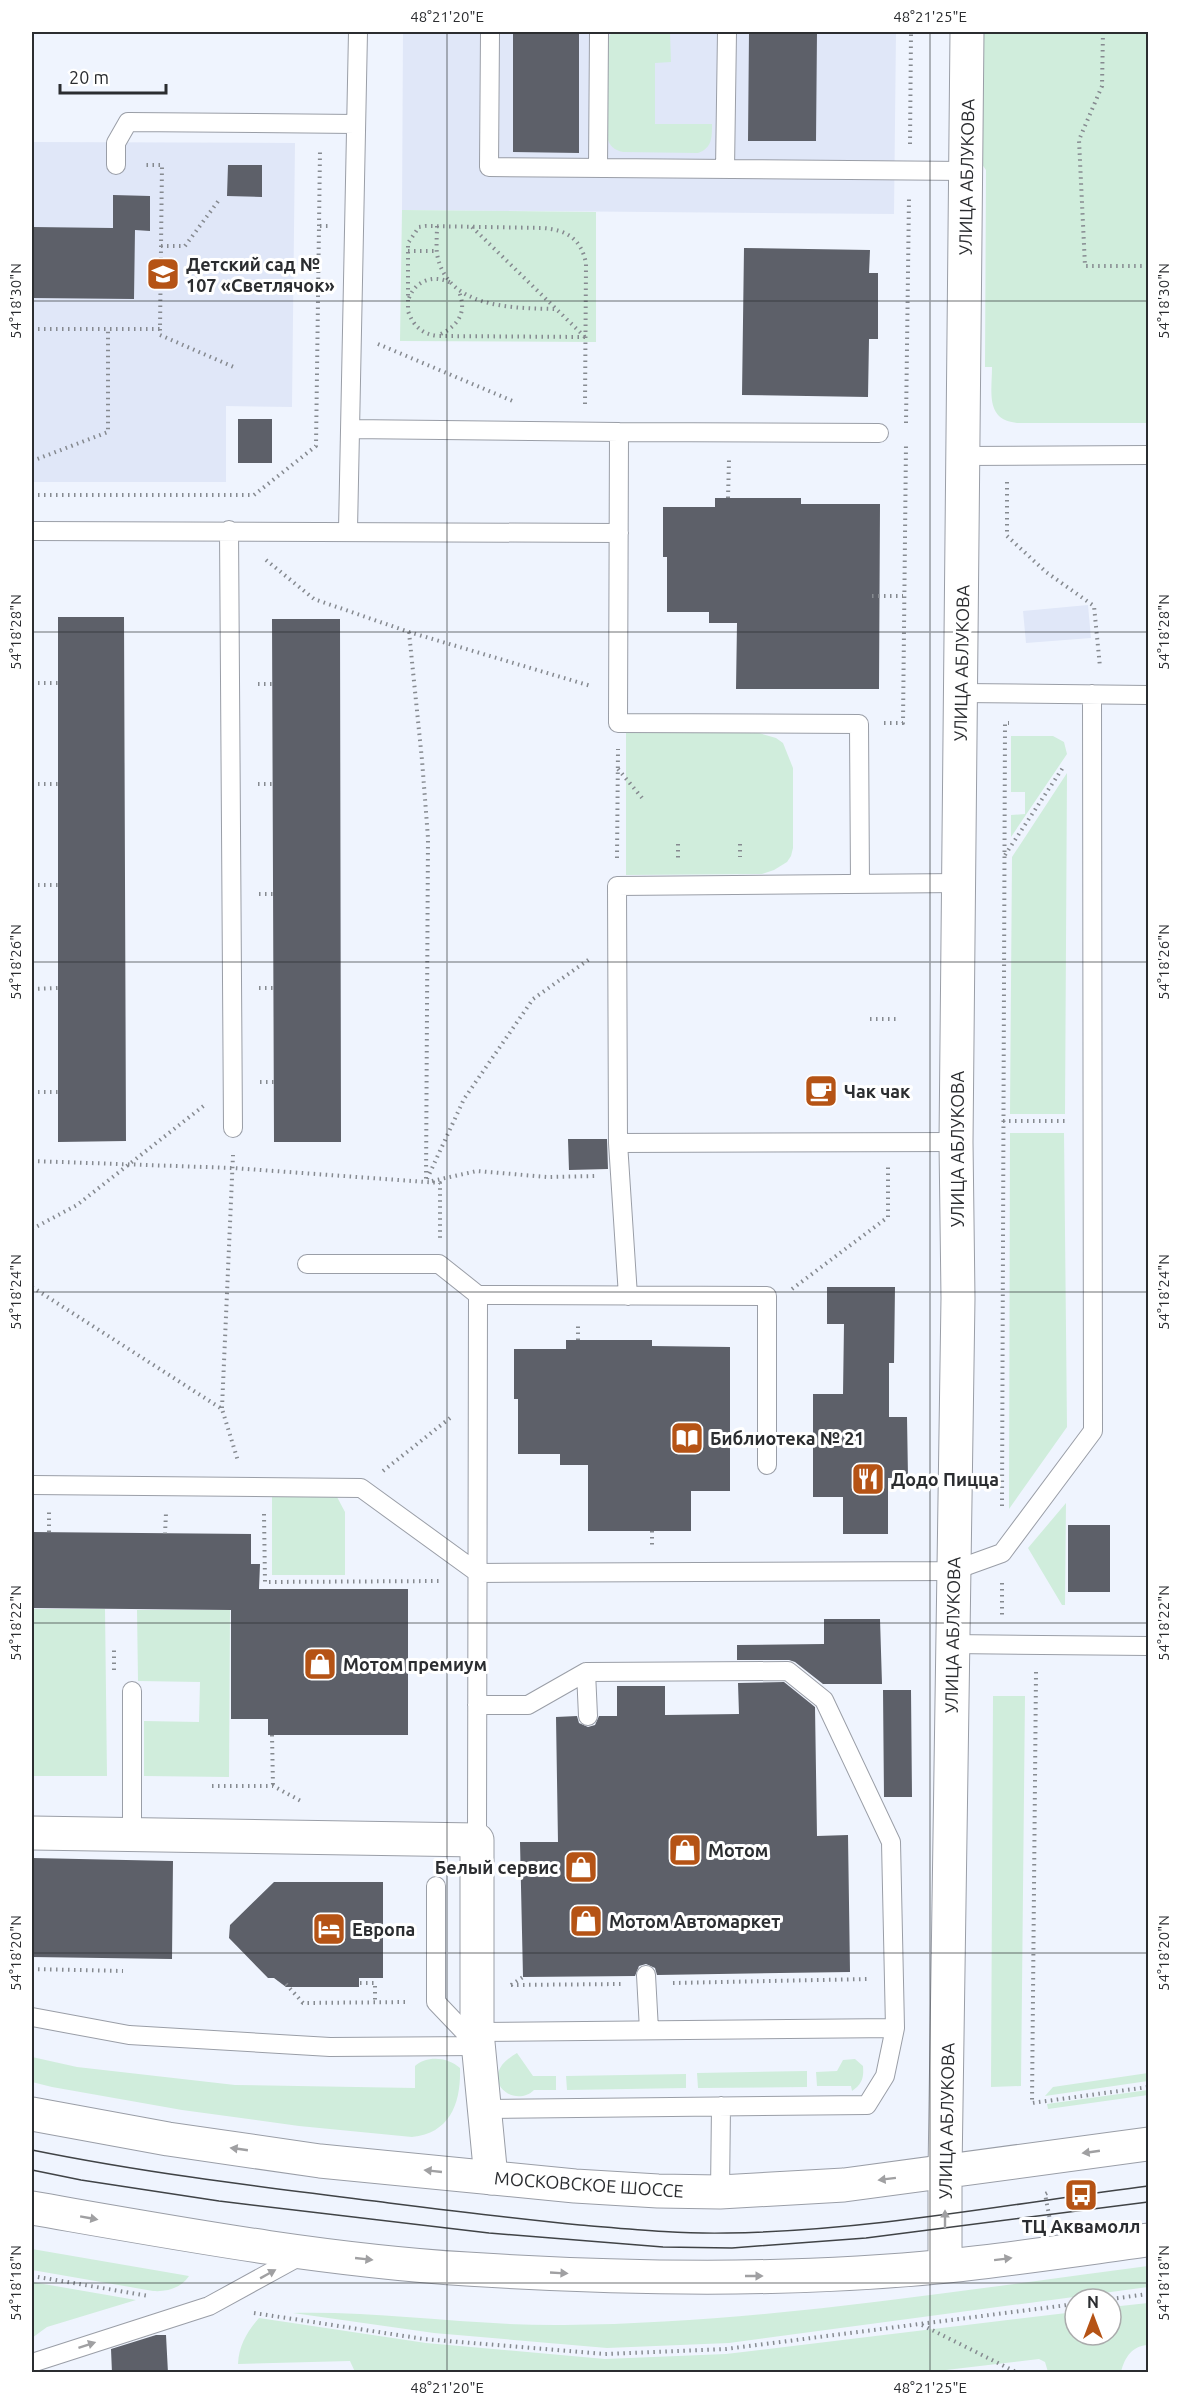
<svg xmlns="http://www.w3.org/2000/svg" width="1180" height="2404" font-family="Ubuntu,sans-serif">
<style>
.built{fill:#e0e7f8}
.green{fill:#d0eddc}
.building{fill:#5d6069}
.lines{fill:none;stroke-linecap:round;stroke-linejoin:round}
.service-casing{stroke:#9a9ea7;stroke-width:20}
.minor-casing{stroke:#9a9ea7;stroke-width:35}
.tertiary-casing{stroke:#9a9ea7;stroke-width:35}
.primary-casing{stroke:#9a9ea7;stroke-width:35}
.path{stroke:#868a90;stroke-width:4;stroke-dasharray:1.5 4.5;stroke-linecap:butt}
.service{stroke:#fff;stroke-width:18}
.minor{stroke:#fff;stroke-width:33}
.tertiary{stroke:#fff;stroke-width:33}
.primary{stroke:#fff;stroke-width:33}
.tram{stroke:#404346;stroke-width:1.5}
.oneway{fill:#a0a0a2}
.ticks{fill:none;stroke:#2b2d30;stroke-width:1.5;stroke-opacity:0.45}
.labels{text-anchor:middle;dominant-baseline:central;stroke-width:6;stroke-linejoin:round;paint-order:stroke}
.street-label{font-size:18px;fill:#2b2d30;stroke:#fff}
.poi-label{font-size:18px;font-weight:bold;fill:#2b2d30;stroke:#fff;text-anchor:start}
.neatline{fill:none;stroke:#2b2d30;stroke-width:2}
.ticks-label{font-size:15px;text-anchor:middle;fill:#2b2d30}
</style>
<rect width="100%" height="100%" fill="#eff4fe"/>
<path class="built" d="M 403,32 L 896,32 L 894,214 L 402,210 Z
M 32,142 L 295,143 L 292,407 L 226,406 L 226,482 L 32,482 Z
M 1088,605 L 1091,638 L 1026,643 L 1023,611 Z"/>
<path class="green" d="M 612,32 L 670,32 L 671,62 L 655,63 L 655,124 L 712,124 C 712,138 712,148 698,153 L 623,152 C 614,150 609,146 607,136 L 607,40 Z
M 979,32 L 1148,32 L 1148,423 L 1017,423 C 985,420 992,392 992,367 L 985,367 L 986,170 L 981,163 Z
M 402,210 L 596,212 L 596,342 L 400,341 Z
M 626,733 L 759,733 L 776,738 L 783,743 L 793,768 L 793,848 L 791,856 L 787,862 L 774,870 L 762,874 L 626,875 Z
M 1011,736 L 1053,736 L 1064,742 L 1067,754 L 1011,837 L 1011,815 L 1025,814 L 1025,792 L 1011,792 Z
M 1067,773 L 1065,1114 L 1010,1114 L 1012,857 Z
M 1010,1133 L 1064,1133 L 1067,1427 L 1009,1509 Z
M 272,1496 L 337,1497 L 345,1512 L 345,1575 L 272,1575 Z
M 1066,1503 L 1065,1605 L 1062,1605 L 1028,1548 Z
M 32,1609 L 105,1609 L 107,1776 L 32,1776 Z
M 137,1610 L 230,1610 L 229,1777 L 144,1776 L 144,1721 L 199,1722 L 200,1682 L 138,1681 Z
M 993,1696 L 1025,1696 L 1021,2086 L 991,2087 Z
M 517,2053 L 533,2076 L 556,2076 L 556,2090 L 534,2090 C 517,2107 486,2087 502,2065 C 506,2060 512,2056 517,2053 Z
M 32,2057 L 77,2067 L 235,2085 L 415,2088 L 415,2066 C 427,2055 448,2057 460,2068 C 461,2102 451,2133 412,2137 L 299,2126 L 182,2110 L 52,2087 L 32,2082 Z
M 855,2059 L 863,2066 C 864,2078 862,2084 852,2091 L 851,2086 L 817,2086 L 816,2072 L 837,2071 L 843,2060 Z
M 807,2071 L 807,2087 L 698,2088 L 697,2073 Z
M 1148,2073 L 1148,2081 L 1045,2096 L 1053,2087 Z
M 686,2074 L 686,2088 L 567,2090 L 566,2076 Z
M 1148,2090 L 1148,2095 L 1048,2109 L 1047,2104 Z
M 32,2249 L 189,2276 C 181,2288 167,2292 153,2291 L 32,2270 Z
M 1148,2266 L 1148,2287 L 729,2343 L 607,2348 L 434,2333 L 293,2313 C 383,2311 473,2326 564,2325 C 760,2323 955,2291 1148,2266 Z
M 32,2282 L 136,2300 L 47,2327 L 32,2338 Z
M 1148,2303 L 1148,2345 C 1132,2346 1125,2357 1121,2372 L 1048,2372 L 1045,2362 L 1039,2359 L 929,2372 L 355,2372 L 350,2361 L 238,2364 C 239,2345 247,2332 259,2318 L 426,2343 L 605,2359 L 726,2354 L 1075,2312 L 1075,2335 L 1111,2335 L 1111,2307 Z"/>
<path class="building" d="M 513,32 L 579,32 L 579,153 L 513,152 Z
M 749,32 L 817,32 L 816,141 L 748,141 Z
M 228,165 L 262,165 L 262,197 L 227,196 Z
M 113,195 L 150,196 L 150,231 L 135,230 L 134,299 L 32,298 L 32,227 L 113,228 Z
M 744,248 L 870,250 L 869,273 L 878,273 L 878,339 L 869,339 L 868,397 L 742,395 Z
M 238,419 L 272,419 L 272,463 L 238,463 Z
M 715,498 L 801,498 L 801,504 L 880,504 L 879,689 L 736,689 L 737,623 L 709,623 L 709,612 L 667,612 L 667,557 L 663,557 L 663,507 L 715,507 Z
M 58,617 L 124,617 L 126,1141 L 58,1142 Z
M 272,619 L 340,619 L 341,1142 L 274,1142 Z
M 568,1139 L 607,1139 L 608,1169 L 569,1170 Z
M 827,1287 L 895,1287 L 894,1363 L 889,1363 L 889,1417 L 907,1417 L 908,1478 L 888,1478 L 888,1534 L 843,1534 L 843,1497 L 813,1497 L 813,1394 L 843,1394 L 844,1324 L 827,1324 Z
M 566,1340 L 652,1340 L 652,1346 L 730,1347 L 730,1491 L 691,1491 L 691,1531 L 588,1531 L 588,1465 L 560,1465 L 560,1454 L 518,1454 L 518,1399 L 514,1399 L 514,1349 L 566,1349 Z
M 1068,1525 L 1110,1525 L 1110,1592 L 1068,1592 Z
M 32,1532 L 251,1534 L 251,1564 L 260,1564 L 259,1589 L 408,1589 L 408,1735 L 268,1735 L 268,1719 L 231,1719 L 231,1610 L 32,1608 Z
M 824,1619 L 880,1619 L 882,1684 L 823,1684 L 795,1662 L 789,1660 L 737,1660 L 737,1645 L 824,1644 Z
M 784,1682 L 815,1707 L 817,1836 L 848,1835 L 850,1972 L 657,1975 L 655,1968 L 646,1964 L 639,1966 L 635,1976 L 523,1977 L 520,1842 L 558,1842 L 556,1717 L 577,1716 L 579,1723 L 588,1727 L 595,1725 L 599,1716 L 617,1716 L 617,1686 L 665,1686 L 665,1715 L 739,1714 L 738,1683 Z
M 883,1690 L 911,1690 L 912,1797 L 884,1797 Z
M 32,1858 L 173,1861 L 172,1959 L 32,1957 Z
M 274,1882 L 383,1882 L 383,1978 L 359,1978 L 359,1987 L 286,1987 L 274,1978 L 268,1978 L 229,1938 L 230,1925 Z
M 156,2335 L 166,2335 L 168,2373 L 112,2373 L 111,2349 Z"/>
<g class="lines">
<g class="service-casing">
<path id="service" d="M 490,32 L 489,167 L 966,171
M 116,165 L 116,143 L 128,122 L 356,124
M 598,168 L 599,32
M 725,169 L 727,32
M 350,429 L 619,432 L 618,723 L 859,724 L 860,884
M 619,432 L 879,433
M 963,456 L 1148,455
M 229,530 L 233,1128
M 348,530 L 358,32
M 32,531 L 619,533
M 961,693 L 1148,695
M 618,1143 L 956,1142
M 307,1264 L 439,1264 L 478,1295 L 767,1296 L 767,1465
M 628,1296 L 618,1143 L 617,886 L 959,883
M 32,1485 L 361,1488 L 478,1573 L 952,1571 L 1002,1553 L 1093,1431 L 1092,694
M 951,1644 L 1148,1646
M 586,1672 L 588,1716
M 477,1705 L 528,1705 L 586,1672 L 788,1671 L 824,1700 L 891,1842 L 895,2028
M 132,1835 L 132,1691
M 477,1840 L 478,1295
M 436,1886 L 436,2002 L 476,2044
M 646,1975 L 649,2030
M 32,2017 L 129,2035 L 330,2047 L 478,2046
M 477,2032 L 895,2028 L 885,2076 L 867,2105 L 485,2109
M 720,2192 L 721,2106
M 32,2363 L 209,2306 L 302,2255"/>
</g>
<g class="minor-casing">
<path id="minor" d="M 32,1833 L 477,1840 L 477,2032 L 491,2178"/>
</g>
<g class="tertiary-casing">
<path id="tertiary" d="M 945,2172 L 958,1298 L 956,1142 L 967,32"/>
</g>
<g class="primary-casing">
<path id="primary" d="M 32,2114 L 168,2139 L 320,2161 L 575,2186 L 658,2191 L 720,2192 L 844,2185 L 1148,2144
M 945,2172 L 945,2266
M 32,2208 C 176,2233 321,2260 467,2269 C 624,2279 791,2282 947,2266 C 1014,2259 1081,2249 1148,2240"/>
</g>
<path class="path" d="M 1103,32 L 1102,86 L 1079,140 L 1085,266 L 1148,266
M 910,144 L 911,32
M 319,226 L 320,151
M 437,226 C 437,235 436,245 437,254 C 447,309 513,308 556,309
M 472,227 L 585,337
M 161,246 L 185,246 L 219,200
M 408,251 L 437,251
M 409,298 C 416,280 434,274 451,283
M 32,329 L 160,329 L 162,165 L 143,165
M 160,329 L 160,335 L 236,368
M 441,334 C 459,325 467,311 459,292
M 585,337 L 439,336 C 423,335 413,326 408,311 L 408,243 L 419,227 L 426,226 L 543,228 C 567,230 581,239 586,263 L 585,404
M 378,344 L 515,402
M 906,423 L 909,197
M 32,461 L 108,432 L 108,329
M 1007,482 L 1007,536 L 1046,572 L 1094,606 L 1100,667
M 32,495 L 254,495 L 316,446 L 319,226 L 328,226
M 728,498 L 729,460
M 266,560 L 314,599 L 409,632 L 591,686
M 872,596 L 903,596
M 409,632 L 422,760 L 428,838 L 426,1183
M 32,683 L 58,683
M 258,684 L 272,684
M 884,723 L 903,723 L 906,443
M 618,769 L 643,799
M 32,784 L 58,784
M 258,784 L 273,784
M 678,844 L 678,858
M 740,844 L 740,857
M 1005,855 L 1064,766
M 617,858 L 618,749
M 32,885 L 58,885
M 259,894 L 273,894
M 259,988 L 274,988
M 32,989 L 58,988
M 870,1019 L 900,1019
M 260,1082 L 274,1082
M 32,1092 L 58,1092
M 1003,1121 L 1066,1121
M 32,1161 L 233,1168 L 440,1183 L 440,1239
M 427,1179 L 464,1099 L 533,999 L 591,958
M 432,1181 L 477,1171 L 547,1177 L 595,1176
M 32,1229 L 77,1205 L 206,1104
M 32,1287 L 222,1409 L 238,1461
M 792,1289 L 888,1217 L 888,1167
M 578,1340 L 578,1323
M 222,1408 L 233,1155
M 383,1471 L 450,1418
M 1002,1506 L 1005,723 L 1009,723
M 264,1514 L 265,1582 L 442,1581
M 652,1531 L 652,1545
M 49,1532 L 49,1512
M 165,1534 L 166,1513
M 1002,1583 L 1002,1617
M 114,1670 L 114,1649
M 1036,1672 L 1032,2103 L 1148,2087
M 272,1735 L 273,1786
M 212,1786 L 273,1786 L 301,1801
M 32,1969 L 123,1971
M 360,1983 L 375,1983 L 375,2002
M 673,1983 L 867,1979
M 286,1984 L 303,2003 L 409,2002
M 511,1985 L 621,1984
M 511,1985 L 523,1977
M 1047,2193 L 1045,2194 L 1050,2220
M 32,2276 L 149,2296
M 1111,2299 L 1148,2294
M 254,2313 L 424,2339 L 605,2354 L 726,2349 L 1075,2304
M 922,2325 L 1016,2372"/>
<use href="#service" class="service"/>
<use href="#minor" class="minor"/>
<use href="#tertiary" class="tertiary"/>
<use href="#primary" class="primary"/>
<path class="tram" d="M 32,2150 C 150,2174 270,2188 389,2203 C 453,2211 517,2219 580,2225 C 629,2229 678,2234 727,2233 C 868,2231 1009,2204 1148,2186
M 32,2170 L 81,2180 L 219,2201 L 489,2233 L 663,2247 L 732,2248 L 866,2238 L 1148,2202"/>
</g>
<defs><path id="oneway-solid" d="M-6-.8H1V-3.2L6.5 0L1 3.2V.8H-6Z" transform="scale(1.5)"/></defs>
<g class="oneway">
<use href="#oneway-solid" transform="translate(239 2149) rotate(-172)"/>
<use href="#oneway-solid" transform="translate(1091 2152) rotate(172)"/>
<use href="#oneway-solid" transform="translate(433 2171) rotate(-174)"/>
<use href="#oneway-solid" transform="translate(887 2179) rotate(173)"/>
<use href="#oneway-solid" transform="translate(89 2218) rotate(10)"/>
<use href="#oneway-solid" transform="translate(945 2219) rotate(-90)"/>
<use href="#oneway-solid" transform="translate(364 2259) rotate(6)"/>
<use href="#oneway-solid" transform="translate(1003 2259) rotate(-7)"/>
<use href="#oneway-solid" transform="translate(559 2273) rotate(3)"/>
<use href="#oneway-solid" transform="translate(268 2274) rotate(-29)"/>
<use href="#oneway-solid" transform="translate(754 2276)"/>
<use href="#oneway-solid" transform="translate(87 2345) rotate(-18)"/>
</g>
<path class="ticks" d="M 447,32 L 447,2372M 930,32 L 930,2372M 32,301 L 1148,301M 32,632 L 1148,632M 32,962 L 1148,962M 32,1292 L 1148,1292M 32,1623 L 1148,1623M 32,1953 L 1148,1953M 32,2283 L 1148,2283"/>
<defs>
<g id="school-square" transform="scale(1.725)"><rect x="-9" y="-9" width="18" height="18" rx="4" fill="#b55315" stroke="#fff"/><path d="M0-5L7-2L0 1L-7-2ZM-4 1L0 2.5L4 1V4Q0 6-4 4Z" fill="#fff"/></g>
<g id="cafe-square" transform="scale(1.725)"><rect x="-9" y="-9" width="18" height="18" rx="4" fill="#b55315" stroke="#fff"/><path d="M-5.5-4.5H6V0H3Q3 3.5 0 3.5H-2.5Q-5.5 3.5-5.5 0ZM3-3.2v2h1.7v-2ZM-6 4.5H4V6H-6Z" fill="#fff"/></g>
<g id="library-square" transform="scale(1.725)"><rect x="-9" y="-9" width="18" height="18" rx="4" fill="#b55315" stroke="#fff"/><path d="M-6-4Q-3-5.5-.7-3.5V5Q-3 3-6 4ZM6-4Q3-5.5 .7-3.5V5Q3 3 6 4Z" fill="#fff"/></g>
<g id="restaurant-square" transform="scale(1.725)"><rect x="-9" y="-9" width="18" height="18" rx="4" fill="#b55315" stroke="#fff"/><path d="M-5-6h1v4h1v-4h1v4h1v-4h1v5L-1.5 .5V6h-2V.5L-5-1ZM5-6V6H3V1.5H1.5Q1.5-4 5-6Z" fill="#fff"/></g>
<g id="shop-square" transform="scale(1.725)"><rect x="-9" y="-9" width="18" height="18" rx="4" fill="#b55315" stroke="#fff"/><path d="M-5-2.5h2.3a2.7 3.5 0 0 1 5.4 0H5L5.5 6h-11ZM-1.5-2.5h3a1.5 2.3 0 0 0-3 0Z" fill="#fff"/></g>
<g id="hotel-square" transform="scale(1.725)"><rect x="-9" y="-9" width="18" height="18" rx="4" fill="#b55315" stroke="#fff"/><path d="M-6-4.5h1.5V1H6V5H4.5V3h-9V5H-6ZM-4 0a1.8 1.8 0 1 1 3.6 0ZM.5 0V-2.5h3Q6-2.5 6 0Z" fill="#fff"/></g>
<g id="bus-square" transform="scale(1.725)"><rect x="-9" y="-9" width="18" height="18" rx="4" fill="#b55315" stroke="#fff"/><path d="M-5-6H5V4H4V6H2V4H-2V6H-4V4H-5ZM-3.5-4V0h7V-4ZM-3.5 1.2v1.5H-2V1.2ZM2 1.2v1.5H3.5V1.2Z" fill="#fff"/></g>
</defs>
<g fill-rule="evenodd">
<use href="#school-square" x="163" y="274"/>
<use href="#cafe-square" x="821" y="1091"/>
<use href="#library-square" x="687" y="1438"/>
<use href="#restaurant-square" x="868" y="1479"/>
<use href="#shop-square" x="320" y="1664"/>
<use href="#shop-square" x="685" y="1850"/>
<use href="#shop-square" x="581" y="1867"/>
<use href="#shop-square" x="586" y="1921"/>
<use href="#hotel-square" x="329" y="1929"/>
<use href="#bus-square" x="1081" y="2195"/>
</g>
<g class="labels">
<g class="street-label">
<text transform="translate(966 177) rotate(-89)">УЛИЦА АБЛУКОВА</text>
<text transform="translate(961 663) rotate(-89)">УЛИЦА АБЛУКОВА</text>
<text transform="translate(957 1149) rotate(-90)">УЛИЦА АБЛУКОВА</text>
<text transform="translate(952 1635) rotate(-89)">УЛИЦА АБЛУКОВА</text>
<text transform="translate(946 2121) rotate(-89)">УЛИЦА АБЛУКОВА</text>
<text transform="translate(589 2184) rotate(4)">МОСКОВСКОЕ ШОССЕ</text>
</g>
<g class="poi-label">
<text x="186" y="264">Детский сад №<tspan x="186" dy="21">107 «Светлячок»</tspan></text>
<text x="844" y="1091">Чак чак</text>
<text x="710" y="1438">Библиотека № 21</text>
<text x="891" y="1479">Додо Пицца</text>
<text x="343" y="1664">Мотом премиум</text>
<text x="708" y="1850">Мотом</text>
<text x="558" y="1867" text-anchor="end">Белый сервис</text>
<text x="609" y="1921">Мотом Автомаркет</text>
<text x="352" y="1929">Европа</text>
<text x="1081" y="2226" text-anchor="middle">ТЦ Аквамолл</text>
</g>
</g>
<rect width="1180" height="2404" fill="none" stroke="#ffffff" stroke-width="66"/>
<g transform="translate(1093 2317)"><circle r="28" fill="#ffffff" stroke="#aaabac" stroke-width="1.5"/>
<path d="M0-4.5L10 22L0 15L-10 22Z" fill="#b55315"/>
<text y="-9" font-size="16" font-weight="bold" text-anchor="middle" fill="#2b2d30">N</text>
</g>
<path d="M60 84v9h106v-9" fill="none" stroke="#2b2d30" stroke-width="3"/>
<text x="69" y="84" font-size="18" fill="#2b2d30" stroke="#ffffff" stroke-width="4.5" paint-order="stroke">20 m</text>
<rect x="33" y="33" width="1114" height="2338" class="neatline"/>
<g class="ticks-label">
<text x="447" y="22">48°21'20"E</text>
<text x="930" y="22">48°21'25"E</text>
<text transform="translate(16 301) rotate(-90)" y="5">54°18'30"N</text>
<text transform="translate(1164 301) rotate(-90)" y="5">54°18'30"N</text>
<text transform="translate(16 632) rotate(-90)" y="5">54°18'28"N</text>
<text transform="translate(1164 632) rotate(-90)" y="5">54°18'28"N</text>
<text transform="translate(16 962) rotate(-90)" y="5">54°18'26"N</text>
<text transform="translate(1164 962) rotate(-90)" y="5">54°18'26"N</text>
<text transform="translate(16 1292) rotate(-90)" y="5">54°18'24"N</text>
<text transform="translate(1164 1292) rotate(-90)" y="5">54°18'24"N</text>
<text transform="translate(16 1623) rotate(-90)" y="5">54°18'22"N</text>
<text transform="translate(1164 1623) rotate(-90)" y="5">54°18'22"N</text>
<text transform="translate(16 1953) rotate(-90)" y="5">54°18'20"N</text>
<text transform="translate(1164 1953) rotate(-90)" y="5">54°18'20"N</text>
<text transform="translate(16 2283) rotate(-90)" y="5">54°18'18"N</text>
<text transform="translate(1164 2283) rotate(-90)" y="5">54°18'18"N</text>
<text x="447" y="2393">48°21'20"E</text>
<text x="930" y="2393">48°21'25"E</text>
</g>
</svg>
